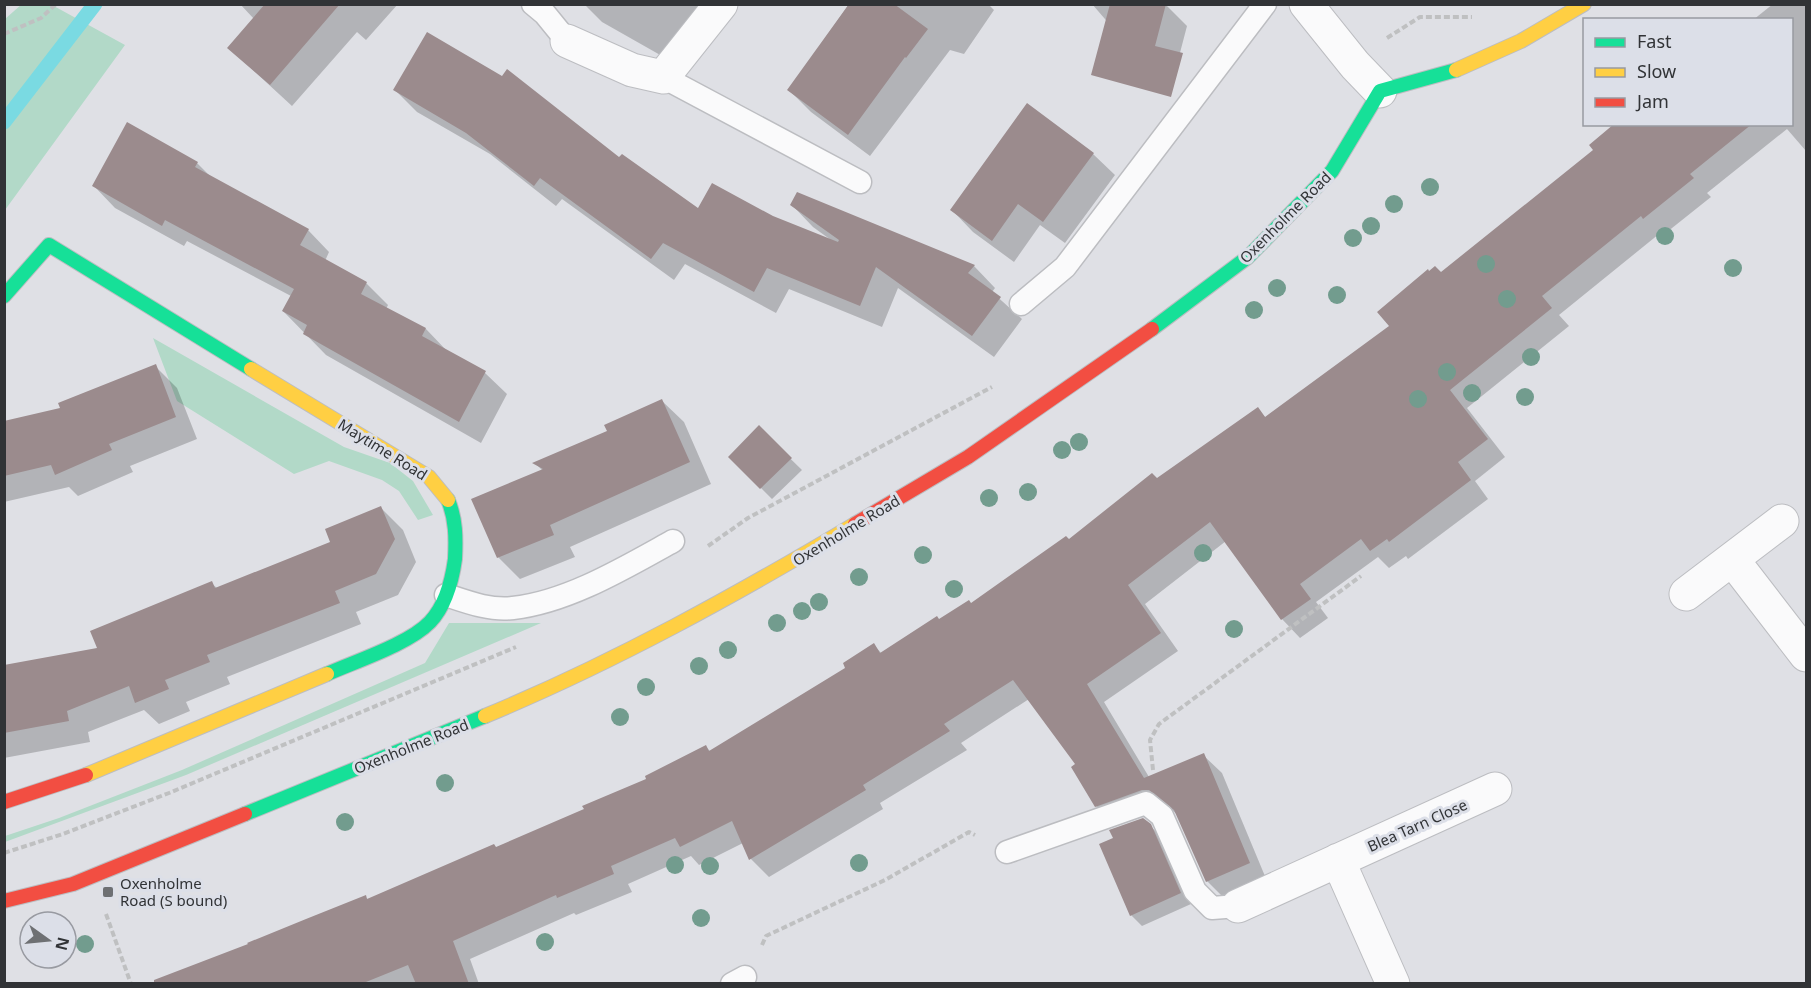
<svg xmlns="http://www.w3.org/2000/svg" width="1811" height="988" font-family="'Noto Sans',sans-serif">
<style>
.green{fill:#b2d9c8}
.shadow{fill:#0003}
.lines{fill:none;stroke-linecap:round;stroke-linejoin:round}
.stream{stroke:#7adae2;stroke-width:15}
.building{fill:#9b8b8d}
.lane-casing{stroke:#bcbdc1;stroke-width:25}
.street-casing{stroke:#bcbdc1;stroke-width:35}
.fast-casing{stroke:#bcbdc1;stroke-width:16}
.slow-casing{stroke:#bcbdc1;stroke-width:16}
.jam-casing{stroke:#bcbdc1;stroke-width:16}
.path{stroke:#bfc0c1;stroke-width:4;stroke-dasharray:6 3;stroke-linecap:butt}
.lane{stroke:#fafafb;stroke-width:22}
.street{stroke:#fafafb;stroke-width:33}
.fast{stroke:#16e098;stroke-width:14}
.slow{stroke:#ffcf43;stroke-width:14}
.jam{stroke:#f24e42;stroke-width:14}
.tree{fill:#729c8e}
.poi-dot{fill:#6e7073;stroke:#dcdfe8;stroke-width:2}
.labels{text-anchor:middle;dominant-baseline:central;stroke-width:6;stroke-linejoin:round;paint-order:stroke}
.street-label{font-size:15px;fill:#313336;stroke:#dcdfe8}
.poi-label{font-size:15px;fill:#313336;stroke:#dcdfe8;text-anchor:start}
</style>
<rect width="100%" height="100%" fill="#dfe0e5"/>
<path class="green" d="M 22,4 L 52,5 L 125,45 L 5,210 L 5,19 Z
M 153,338 L 344,447 L 390,463 L 413,481 L 433,515 L 418,520 L 399,491 L 382,480 L 329,461 L 294,474 L 177,401 Z
M 449,623 L 541,623 L 186,775 L 5,842 L 5,836 L 59,818 L 182,770 L 425,663 Z"/>
<path class="shadow" d="M 240,4 L 398,4 L 366,40 L 357,32 L 292,106 L 229,48 L 254,19 Z
M 584,4 L 700,4 L 669,60 L 602,22 Z
M 849,4 L 988,4 L 994,10 L 964,54 L 950,50 L 870,156 L 811,112 L 789,90 Z
M 1092,4 L 1165,4 L 1187,26 L 1170,91 L 1149,70 Z
M 1773,4 L 1806,4 L 1806,151 L 1787,129 L 1707,193 L 1711,197 L 1662,236 L 1659,234 L 1559,315 L 1569,326 L 1467,408 L 1505,457 L 1475,481 L 1488,499 L 1408,559 L 1406,556 L 1389,568 L 1378,557 L 1316,602 L 1328,618 L 1300,638 L 1282,619 L 1226,541 L 1145,604 L 1178,651 L 1104,702 L 1149,777 L 1203,755 L 1222,773 L 1267,881 L 1225,899 L 1207,881 L 1178,815 L 1168,807 L 1114,824 L 1096,806 L 1077,765 L 1029,699 L 961,743 L 967,750 L 880,803 L 883,809 L 769,877 L 751,859 L 743,843 L 699,865 L 691,856 L 628,884 L 632,892 L 576,915 L 574,913 L 470,959 L 479,984 L 149,984 L 250,945 L 365,897 L 369,900 L 496,848 L 586,810 L 648,780 L 706,747 L 711,752 L 847,668 L 874,645 L 882,654 L 940,621 L 972,605 L 1069,540 L 1258,409 L 1266,418 L 1391,326 L 1441,274 L 1595,150 L 1617,124 L 1792,124 L 1792,20 L 1753,20 Z
M 395,90 L 620,159 L 699,210 L 772,217 L 831,240 L 813,227 L 792,205 L 974,266 L 995,288 L 992,292 L 1022,319 L 994,357 L 898,288 L 882,327 L 789,289 L 776,313 L 685,264 L 674,280 L 562,199 L 556,206 L 490,154 L 417,112 Z
M 1093,154 L 1115,175 L 1065,243 L 1040,225 L 1014,262 L 973,232 L 952,210 Z
M 197,163 L 212,178 L 308,230 L 329,252 L 325,261 L 366,283 L 388,305 L 386,309 L 426,329 L 447,351 L 485,373 L 507,394 L 481,443 L 326,355 L 283,311 L 291,296 L 187,241 L 184,246 L 115,208 L 94,186 Z
M 155,366 L 177,388 L 197,439 L 130,466 L 133,472 L 78,496 L 69,487 L 4,502 L 4,423 L 62,409 Z
M 662,401 L 684,422 L 711,484 L 570,547 L 575,557 L 520,579 L 498,557 L 542,470 L 535,463 L 609,431 Z
M 759,428 L 802,470 L 772,499 L 730,457 Z
M 381,508 L 403,530 L 416,562 L 398,595 L 356,612 L 361,624 L 227,677 L 230,684 L 186,702 L 190,711 L 159,724 L 144,710 L 88,732 L 90,742 L 4,758 L 4,666 L 99,649 L 211,583 L 217,588 L 332,543 Z
M 1150,826 L 1162,837 L 1191,904 L 1142,926 L 1131,915 Z"/>
<g class="lines">
<path class="stream" d="M 4,122 L 95,4"/>
</g>
<path class="building" d="M 265,4 L 340,4 L 270,85 L 227,48 Z
M 849,4 L 894,4 L 928,29 L 906,58 L 905,57 L 848,135 L 787,90 Z
M 1110,4 L 1166,4 L 1155,46 L 1183,53 L 1171,97 L 1091,75 Z
M 427,32 L 502,76 L 507,69 L 619,157 L 622,154 L 698,208 L 712,183 L 773,216 L 838,242 L 839,240 L 790,205 L 797,192 L 975,265 L 968,273 L 1001,297 L 972,336 L 876,267 L 860,306 L 767,268 L 754,292 L 663,243 L 651,259 L 540,178 L 534,186 L 466,133 L 393,90 Z
M 1027,103 L 1094,153 L 1043,222 L 1018,204 L 992,241 L 950,210 Z
M 127,122 L 198,162 L 195,167 L 309,229 L 300,245 L 367,282 L 361,294 L 426,328 L 422,336 L 486,371 L 459,422 L 303,334 L 307,325 L 282,311 L 294,289 L 165,220 L 162,226 L 92,186 Z
M 1614,124 L 1752,124 L 1690,174 L 1694,178 L 1643,219 L 1641,216 L 1542,296 L 1552,308 L 1450,390 L 1488,439 L 1458,462 L 1471,480 L 1389,542 L 1387,539 L 1370,551 L 1361,539 L 1300,584 L 1311,599 L 1281,620 L 1210,522 L 1128,585 L 1161,633 L 1087,684 L 1144,778 L 1204,753 L 1250,863 L 1206,882 L 1174,810 L 1149,790 L 1142,790 L 1095,807 L 1071,767 L 1075,764 L 1013,680 L 944,724 L 950,731 L 863,785 L 866,790 L 749,860 L 732,821 L 680,847 L 675,838 L 611,866 L 614,874 L 557,898 L 556,895 L 453,941 L 469,984 L 416,984 L 408,965 L 361,984 L 154,984 L 154,980 L 248,944 L 247,943 L 306,919 L 366,895 L 367,899 L 494,844 L 496,847 L 584,809 L 582,806 L 646,779 L 645,776 L 706,745 L 709,751 L 845,668 L 843,663 L 874,643 L 880,653 L 937,616 L 939,619 L 969,600 L 971,603 L 1066,536 L 1069,539 L 1152,473 L 1157,478 L 1258,407 L 1265,417 L 1389,326 L 1377,312 L 1428,269 L 1429,271 L 1435,266 L 1441,272 L 1593,150 L 1589,145 Z
M 156,364 L 176,417 L 109,444 L 112,450 L 55,475 L 51,465 L 4,476 L 4,421 L 60,408 L 58,403 Z
M 662,399 L 690,462 L 550,525 L 554,535 L 497,558 L 471,499 L 543,469 L 532,463 L 607,431 L 604,425 Z
M 759,425 L 792,458 L 760,489 L 728,457 Z
M 381,506 L 395,539 L 376,574 L 335,591 L 340,603 L 207,655 L 210,662 L 165,680 L 169,689 L 135,703 L 129,686 L 67,711 L 69,721 L 4,733 L 4,665 L 97,648 L 90,631 L 212,581 L 215,588 L 330,542 L 325,529 Z
M 1143,818 L 1151,824 L 1181,893 L 1130,916 L 1099,844 L 1113,838 L 1109,830 Z"/>
<g class="lines">
<g class="lane-casing">
<path id="lane" d="M 533,4 L 545,14 L 567,41
M 663,77 L 860,182
M 1021,304 L 1065,267 L 1265,4
M 446,595 C 467,602 491,611 513,608 C 568,602 626,567 673,541
M 1007,852 L 1146,803 L 1162,816 L 1195,891 L 1212,908 L 1238,906
M 732,984 L 745,977"/>
</g>
<g class="street-casing">
<path id="street" d="M 1306,4 L 1355,65 L 1380,91
M 567,41 L 632,70 L 663,77 L 721,4
M 1732,559 L 1806,655
M 1686,594 L 1782,521
M 1338,860 L 1393,984
M 1238,906 L 1495,789"/>
</g>
<g class="fast-casing">
<path id="fast" d="M 4,296 L 49,245 L 251,369
M 1152,329 L 1248,257 L 1332,171 L 1380,91 L 1456,70
M 327,674 C 356,661 409,644 430,622 C 446,605 452,581 455,559 C 456,538 456,519 448,500
M 245,814 L 485,716"/>
</g>
<g class="slow-casing">
<path id="slow" d="M 1456,70 L 1521,41 L 1584,4
M 251,369 L 429,477 L 448,500
M 485,716 C 613,663 736,595 855,524
M 86,775 L 327,674"/>
</g>
<g class="jam-casing">
<path id="jam" d="M 855,524 L 968,457 L 1152,329
M 4,802 L 86,775
M 4,901 L 73,884 L 245,814"/>
</g>
<path class="path" d="M 4,34 L 41,18 L 56,4
M 1387,38 L 1420,17 L 1472,17
M 708,546 L 748,518 L 992,387
M 1153,770 L 1150,740 L 1159,724 L 1361,576
M 4,853 L 63,834 L 169,793 L 516,647
M 106,914 L 131,984
M 762,945 L 766,936 L 885,880 L 969,832 L 975,835"/>
<use href="#lane" class="lane"/>
<use href="#street" class="street"/>
<use href="#fast" class="fast"/>
<use href="#slow" class="slow"/>
<use href="#jam" class="jam"/>
</g>
<g class="tree">
<circle cx="1430" cy="187" r="9"/>
<circle cx="1394" cy="204" r="9"/>
<circle cx="1371" cy="226" r="9"/>
<circle cx="1665" cy="236" r="9"/>
<circle cx="1353" cy="238" r="9"/>
<circle cx="1486" cy="264" r="9"/>
<circle cx="1733" cy="268" r="9"/>
<circle cx="1277" cy="288" r="9"/>
<circle cx="1337" cy="295" r="9"/>
<circle cx="1507" cy="299" r="9"/>
<circle cx="1254" cy="310" r="9"/>
<circle cx="1531" cy="357" r="9"/>
<circle cx="1447" cy="372" r="9"/>
<circle cx="1472" cy="393" r="9"/>
<circle cx="1525" cy="397" r="9"/>
<circle cx="1418" cy="399" r="9"/>
<circle cx="1079" cy="442" r="9"/>
<circle cx="1062" cy="450" r="9"/>
<circle cx="1028" cy="492" r="9"/>
<circle cx="989" cy="498" r="9"/>
<circle cx="1203" cy="553" r="9"/>
<circle cx="923" cy="555" r="9"/>
<circle cx="859" cy="577" r="9"/>
<circle cx="954" cy="589" r="9"/>
<circle cx="819" cy="602" r="9"/>
<circle cx="802" cy="611" r="9"/>
<circle cx="777" cy="623" r="9"/>
<circle cx="1234" cy="629" r="9"/>
<circle cx="728" cy="650" r="9"/>
<circle cx="699" cy="666" r="9"/>
<circle cx="646" cy="687" r="9"/>
<circle cx="620" cy="717" r="9"/>
<circle cx="445" cy="783" r="9"/>
<circle cx="345" cy="822" r="9"/>
<circle cx="859" cy="863" r="9"/>
<circle cx="675" cy="865" r="9"/>
<circle cx="710" cy="866" r="9"/>
<circle cx="701" cy="918" r="9"/>
<circle cx="545" cy="942" r="9"/>
<circle cx="85" cy="944" r="9"/>
</g>
<rect class="poi-dot" x="102" y="886" width="12" height="12" rx="3"/>
<g class="labels">
<g class="street-label">
<text transform="translate(1285 217) rotate(-45)">Oxenholme Road</text>
<text transform="translate(383 449) rotate(32)">Maytime Road</text>
<text transform="translate(846 530) rotate(-31)">Oxenholme Road</text>
<text transform="translate(411 746) rotate(-22)">Oxenholme Road</text>
<text transform="translate(1417 825) rotate(-24)">Blea Tarn Close</text>
</g>
<g class="poi-label">
<text x="120" y="883">Oxenholme<tspan x="120" dy="17">Road (S bound)</tspan></text>
</g>
</g>
<rect width="1811" height="988" fill="none" stroke="#313336" stroke-width="12"/>
<rect x="1583" y="18" width="210" height="108" fill="#dcdfe8" stroke="#989aa1" stroke-width="1.5"/>
<rect x="1595" y="38" width="30" height="9" fill="#16e098" stroke="#989aa1" stroke-width="1.5"/>
<text x="1637" y="48" font-size="18" fill="#313336">Fast</text>
<rect x="1595" y="68" width="30" height="9" fill="#ffcf43" stroke="#989aa1" stroke-width="1.5"/>
<text x="1637" y="78" font-size="18" fill="#313336">Slow</text>
<rect x="1595" y="98" width="30" height="9" fill="#f24e42" stroke="#989aa1" stroke-width="1.5"/>
<text x="1637" y="108" font-size="18" fill="#313336">Jam</text>
<g transform="translate(48 940) rotate(105)"><circle r="28" fill="#dcdfe8" stroke="#989aa1" stroke-width="1.5"/>
<path d="M0-4.5L10 22L0 15L-10 22Z" fill="#6e7073"/>
<text y="-9" font-size="16" font-weight="bold" text-anchor="middle" fill="#313336">N</text>
</g>
</svg>
